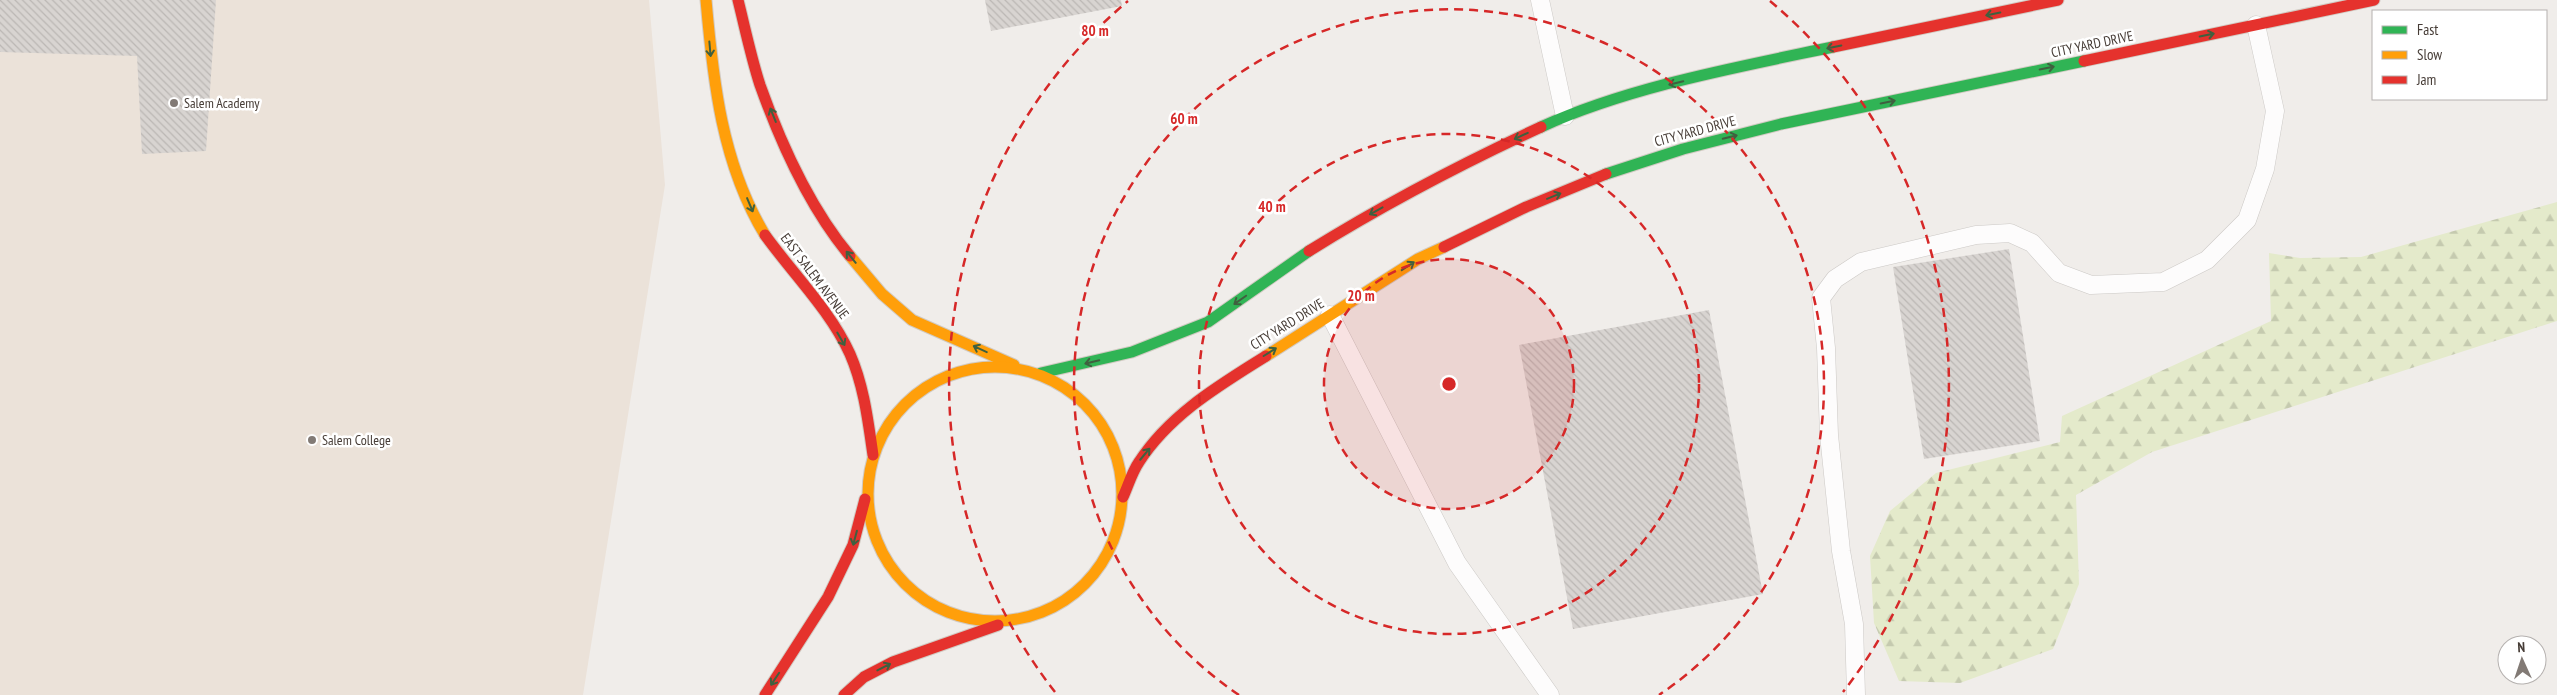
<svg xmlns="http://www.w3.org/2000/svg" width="2557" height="695" font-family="'PT Sans Narrow',sans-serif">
<defs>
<pattern id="forest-firs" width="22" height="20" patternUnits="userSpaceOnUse" patternTransform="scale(1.25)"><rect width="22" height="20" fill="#e4eacb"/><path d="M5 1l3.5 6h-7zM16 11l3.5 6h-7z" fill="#c5caaf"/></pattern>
<pattern id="building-back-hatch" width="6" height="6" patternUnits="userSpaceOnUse" patternTransform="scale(1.25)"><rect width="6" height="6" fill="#d8d4d1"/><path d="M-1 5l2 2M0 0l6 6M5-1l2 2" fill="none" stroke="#bbb7b4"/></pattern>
</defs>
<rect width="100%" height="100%" fill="#f0edea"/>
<!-- education -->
<path fill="#ebe2d9" d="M0,0H649L665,185L583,695H0Z"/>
<!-- forest -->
<path fill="url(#forest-firs)" d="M2557,202V321L2152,452L2076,495L2079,584L2053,649L1960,683L1899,681L1874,623L1870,556L1890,511L1936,473L2060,442L2062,416L2271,321L2269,253L2300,258L2361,257Z"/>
<!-- building -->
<g fill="url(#building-back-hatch)">
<path d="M0,0H216L206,151L142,154L137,56L0,52Z"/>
<path d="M985,0H1121L1122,6L991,31Z"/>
<path d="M2009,249L2040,441L1924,459L1893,267Z"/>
<path d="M1709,310L1763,594L1573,629L1519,345Z"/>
</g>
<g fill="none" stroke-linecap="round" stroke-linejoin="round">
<!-- lane casing -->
<g stroke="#ccc9c6" stroke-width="19">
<g id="lane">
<path d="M1540,0L1565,116"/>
<path d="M1330,315L1457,563L1550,695"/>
<path d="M1856,695L1854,624L1841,551L1829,435L1826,348L1821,298L1835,279L1861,262L1976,235L2010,233L2032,243L2059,273L2091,285L2163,282L2207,260L2247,220L2265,169L2275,111L2256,25"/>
</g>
</g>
<!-- fast casing -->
<g stroke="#d1cac2" stroke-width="13">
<g id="fast">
<path d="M1541,127C1628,87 1738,67 1833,47"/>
<path d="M1606,174L1683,149L1781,124L2084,61"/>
<path d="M1041,373L1132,352L1208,322L1309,251"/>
</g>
</g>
<!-- slow casing -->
<g stroke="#d1cac2" stroke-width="13">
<g id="slow">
<path d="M706,0C713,81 722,164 765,235"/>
<path d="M850,256L882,294L912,320L1014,365"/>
<path d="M1266,356L1418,259L1444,247"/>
<circle cx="995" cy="494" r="127"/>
</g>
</g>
<!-- jam casing -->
<g stroke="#d1cac2" stroke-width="13">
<g id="jam">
<path d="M738,0C745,28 751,57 760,85C781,144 809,207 850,256"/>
<path d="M1833,47L2058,0"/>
<path d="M2084,61L2374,0"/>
<path d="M765,235C793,274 830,310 850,354C864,386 868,421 873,455"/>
<path d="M1444,247L1526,207L1606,174"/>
<path d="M1309,251C1383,205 1461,164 1541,127"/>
<path d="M1123,497C1128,486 1132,472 1139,462C1170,414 1220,385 1266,356"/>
<path d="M765,695L828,597L853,545L865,499"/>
<path d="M844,695L864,677L893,662L998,625"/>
</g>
</g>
<!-- lane -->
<use href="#lane" stroke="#fdfcfc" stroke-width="18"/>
<!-- fast -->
<use href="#fast" stroke="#30b455" stroke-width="11"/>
<!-- slow -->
<use href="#slow" stroke="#ff9f0a" stroke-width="11"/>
<!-- jam -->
<use href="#jam" stroke="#e5322d" stroke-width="11"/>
</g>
<!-- one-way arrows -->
<defs><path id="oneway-shaft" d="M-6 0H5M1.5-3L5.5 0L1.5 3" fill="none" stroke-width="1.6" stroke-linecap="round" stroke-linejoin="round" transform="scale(1.25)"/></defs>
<g stroke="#3f603f">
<use href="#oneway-shaft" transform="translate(1993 14) rotate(168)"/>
<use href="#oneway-shaft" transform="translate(2207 35) rotate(-12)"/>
<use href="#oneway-shaft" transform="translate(1834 47) rotate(168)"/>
<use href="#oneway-shaft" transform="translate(710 49) rotate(85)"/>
<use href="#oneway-shaft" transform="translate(2047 68) rotate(-12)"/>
<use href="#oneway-shaft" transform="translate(1676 83) rotate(166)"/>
<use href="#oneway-shaft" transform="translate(1888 102) rotate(-12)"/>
<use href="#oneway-shaft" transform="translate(773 115) rotate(-112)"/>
<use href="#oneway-shaft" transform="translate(1521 136) rotate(155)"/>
<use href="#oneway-shaft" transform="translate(1730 137) rotate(-14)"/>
<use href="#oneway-shaft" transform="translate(1554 196) rotate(-22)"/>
<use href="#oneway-shaft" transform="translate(750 205) rotate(67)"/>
<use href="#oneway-shaft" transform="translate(1376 211) rotate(151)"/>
<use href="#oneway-shaft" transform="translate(851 257) rotate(-129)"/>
<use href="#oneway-shaft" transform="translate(1408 266) rotate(-33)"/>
<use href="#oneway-shaft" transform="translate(1240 300) rotate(145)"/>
<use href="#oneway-shaft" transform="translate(841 339) rotate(60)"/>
<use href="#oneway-shaft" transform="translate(980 349) rotate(-155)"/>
<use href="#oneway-shaft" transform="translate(1270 352) rotate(-32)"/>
<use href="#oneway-shaft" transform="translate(1092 362) rotate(166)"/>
<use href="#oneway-shaft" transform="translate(1145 454) rotate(-50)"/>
<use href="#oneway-shaft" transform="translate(855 538) rotate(105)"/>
<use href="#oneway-shaft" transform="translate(884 667) rotate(-27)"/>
<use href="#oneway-shaft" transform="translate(775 679) rotate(124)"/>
</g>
<!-- distance rings -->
<circle cx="1449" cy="384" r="125" fill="#d62828" fill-opacity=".12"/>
<g fill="none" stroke="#d62828" stroke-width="2.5" stroke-dasharray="9 6">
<circle cx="1449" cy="384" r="125"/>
<circle cx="1449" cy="384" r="250"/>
<path d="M1239 695A375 375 0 1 1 1659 695"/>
<path d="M1055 692A500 500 0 0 1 1128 1M1770 1A500 500 0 0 1 1843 692"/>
</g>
<!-- markers -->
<g fill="#827a75" stroke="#fff" stroke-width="2">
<circle cx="174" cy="103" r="5"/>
<circle cx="312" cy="440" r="5"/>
</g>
<g text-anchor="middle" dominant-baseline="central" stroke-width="5" stroke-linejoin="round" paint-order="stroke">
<!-- street labels -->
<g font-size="14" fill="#463c36" stroke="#fff">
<text transform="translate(2092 44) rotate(-12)">CITY YARD DRIVE</text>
<text transform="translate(1695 131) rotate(-15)">CITY YARD DRIVE</text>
<text transform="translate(815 276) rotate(53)">EAST SALEM AVENUE</text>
<text transform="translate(1287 324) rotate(-32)">CITY YARD DRIVE</text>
</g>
<!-- poi labels -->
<g font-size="14" fill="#463c36" stroke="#fff" text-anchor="start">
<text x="184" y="103">Salem Academy</text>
<text x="322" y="440">Salem College</text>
</g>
</g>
<circle cx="1449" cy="384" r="8" fill="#d62828" stroke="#fff" stroke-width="2.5"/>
<g font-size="15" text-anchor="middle" font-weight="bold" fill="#d62828" stroke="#fff" stroke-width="5" stroke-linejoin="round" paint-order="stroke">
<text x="1095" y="36">80 m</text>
<text x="1184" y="124">60 m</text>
<text x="1272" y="212">40 m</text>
<text x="1361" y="301">20 m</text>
</g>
<!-- legend -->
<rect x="2372" y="10" width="175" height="90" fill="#ffffff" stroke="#b5b1af"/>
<rect x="2382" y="26" width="25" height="8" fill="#30b455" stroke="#b5b1af"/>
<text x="2417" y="35" font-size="15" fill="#463c36">Fast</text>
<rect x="2382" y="51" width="25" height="8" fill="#ff9f0a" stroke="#b5b1af"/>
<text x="2417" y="60" font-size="15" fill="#463c36">Slow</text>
<rect x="2382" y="76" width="25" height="8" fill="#e5322d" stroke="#b5b1af"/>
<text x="2417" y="85" font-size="15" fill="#463c36">Jam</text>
<!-- north arrow -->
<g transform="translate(2522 660) rotate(357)"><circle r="24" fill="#ffffff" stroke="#b5b1af"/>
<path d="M0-4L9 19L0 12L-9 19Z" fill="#827a75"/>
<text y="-8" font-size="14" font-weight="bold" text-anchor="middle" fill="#463c36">N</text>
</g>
</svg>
